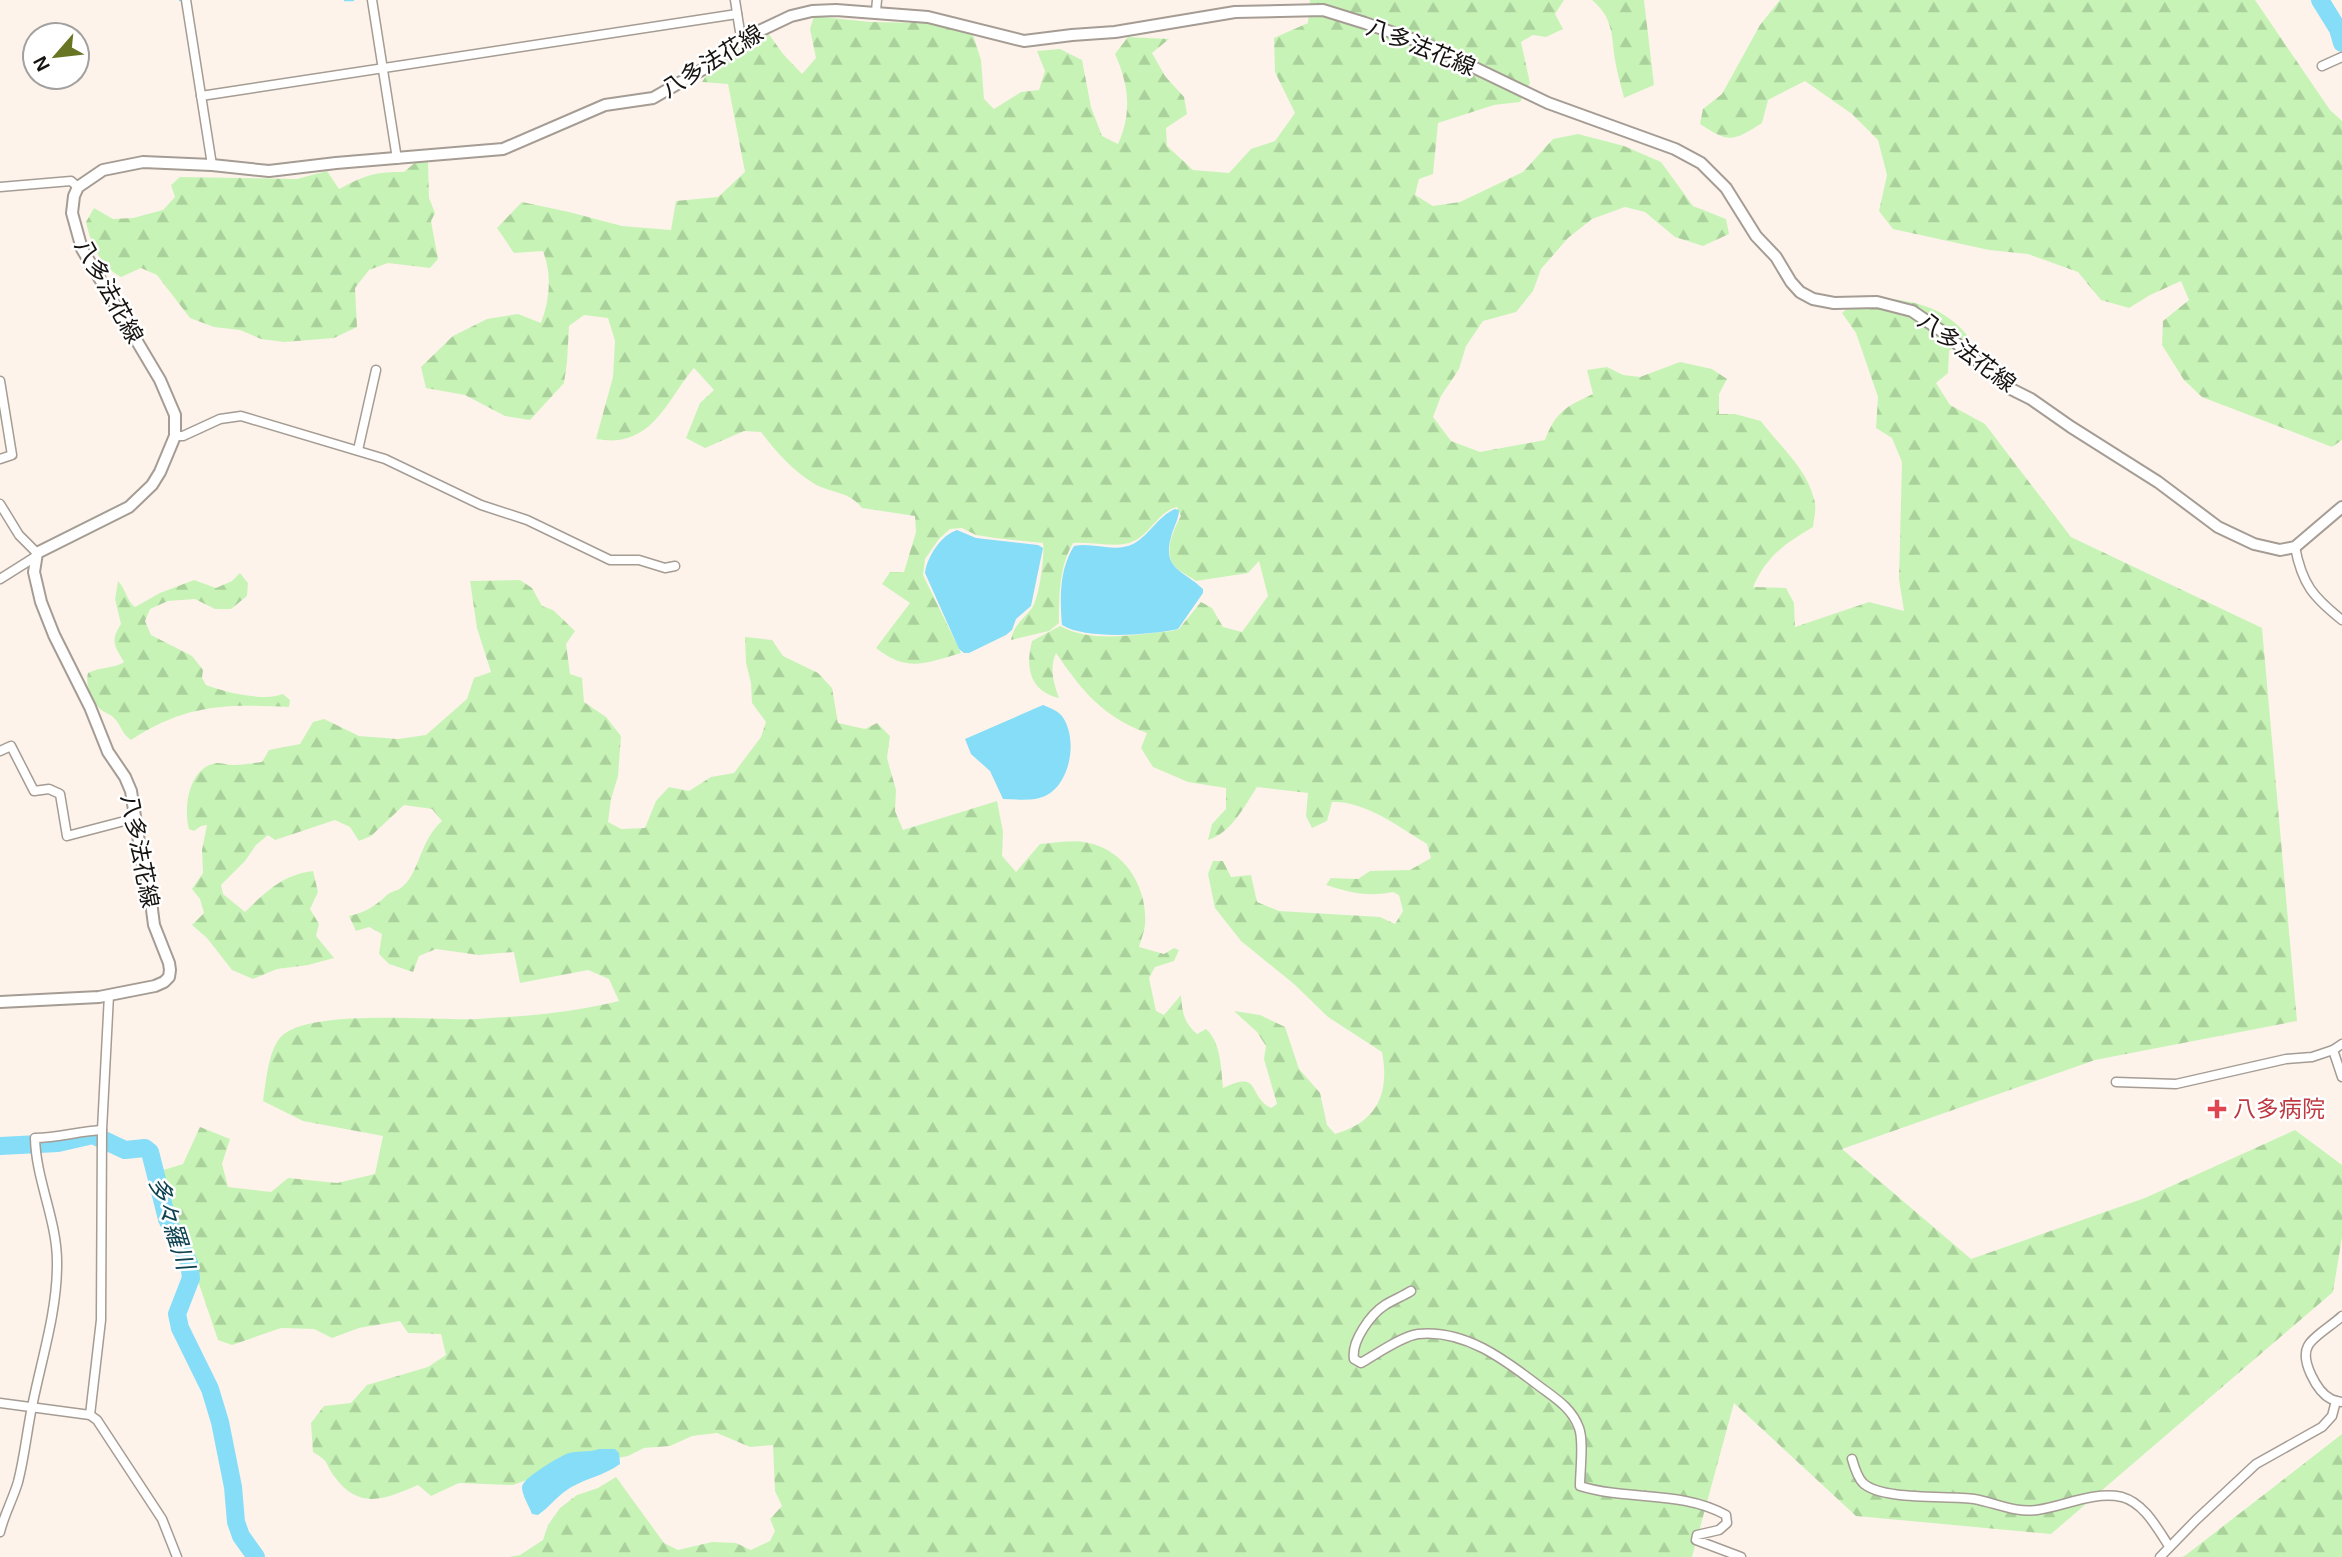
<svg xmlns="http://www.w3.org/2000/svg" width="2342" height="1557" font-family="Arial,'Noto Sans JP',sans-serif">
<defs>
<pattern id="forest-firs" width="22" height="20" patternUnits="userSpaceOnUse" patternTransform="scale(1.75)"><rect width="22" height="20" fill="#c7f4b6"/><path d="M5 1l3.5 6h-7zM16 11l3.5 6h-7z" fill="#aad09b"/></pattern>
</defs>
<rect width="100%" height="100%" fill="#fdf3eb"/>
<!-- forest -->
<g fill="url(#forest-firs)">
<path d="M1310,0H1564L1555,14L1563,29L1546,37L1533,35L1521,42L1530,83L1520,102L1494,105L1438,123L1433,174L1419,179L1415,195L1433,206L1460,202L1523,172L1553,139L1578,134L1624,146L1661,162L1693,206L1726,219L1729,234L1703,246L1675,237L1645,212L1625,207L1592,219L1568,238L1541,269L1533,291L1516,312L1483,321L1466,346L1459,369L1441,396L1433,417L1451,441L1480,452L1545,440C1556,411 1566,407 1593,394L1587,370L1607,367L1623,375L1640,377L1680,362L1712,369L1727,379L1719,394V414H1735L1761,421C1780,447 1806,467 1814,499C1817,507 1814,518 1813,527C1785,544 1767,555 1753,587L1786,588L1794,603L1795,627L1869,602L1904,611L1899,579L1902,462L1892,438L1876,428L1878,397L1856,333L1842,313L1864,295C1904,301 1939,301 1967,335L1949,351L1948,373L1936,383L1950,405L1985,424L2071,537L2262,628L2297,1021L2095,1060L1842,1149L1971,1259L2145,1198L2295,1130L2342,1165V1237L2333,1292L2051,1534L1856,1516L1734,1403L1692,1557H509L520,1555L543,1540L548,1525L560,1508L577,1495L598,1488L616,1477L664,1543L678,1550L712,1542L736,1543L751,1550L770,1541L775,1531L770,1519L782,1506L775,1491L773,1445L750,1447L717,1433L692,1436L670,1446L644,1448L628,1456L546,1473L513,1485L459,1483L431,1496L418,1485C385,1499 359,1511 334,1476C324,1462 331,1463 313,1452L311,1423L324,1406L351,1403L367,1385L428,1367L446,1355L441,1334L408,1333L400,1321L359,1328L332,1338L314,1329L281,1328L232,1345L218,1340L195,1272L169,1210L160,1171L183,1164L200,1127L230,1139L222,1164L228,1187L271,1192L288,1178L337,1183L375,1174L383,1136L303,1121L263,1101C266,1082 268,1054 279,1039C302,1007 437,1021 477,1019C527,1016 571,1013 619,1001L609,979L588,970L520,983L514,952L479,955L436,949L419,956L413,972L389,964L379,954L382,934L369,927L356,931L349,916C366,912 374,907 387,895C391,891 398,891 402,887C419,874 420,840 442,821L432,809L404,805L371,836L359,841L350,827L335,820L275,840L268,835L256,845L245,861L221,885L223,894L245,912C267,891 282,875 313,871L318,892L310,909L319,924L316,936L334,958L308,965L277,969L253,979L232,970L207,938L192,925L204,913L200,899L192,889L203,873L202,850L207,825L201,826L194,831L189,829C183,808 189,766 217,763C222,763 228,765 234,765C243,765 253,763 262,762L269,750L300,744L313,722L324,719L359,736L398,739L426,735L467,699L474,678L491,672L477,628L470,581L520,580L532,588L542,606L553,610L575,631L566,644L570,674L582,678L584,702L606,717L621,736L618,776L611,799L608,822L621,829L645,828L656,801L669,787L689,791L711,777L734,773L761,737L766,722L752,703L751,683L746,663L745,637L772,640L783,656L818,673L832,688L838,723L865,729L877,723L890,736L887,758L896,790L895,811L903,830L997,801L1003,832L1002,856L1016,872L1040,844C1056,843 1075,839 1089,843C1126,851 1148,889 1145,925C1144,932 1141,940 1139,947L1164,954L1174,948L1179,950L1174,961L1155,967L1149,978L1156,1011L1164,1015L1181,995C1182,1012 1184,1023 1197,1034L1206,1029C1221,1042 1221,1069 1223,1088C1262,1069 1247,1096 1271,1108L1277,1104L1264,1059L1266,1046L1257,1032L1234,1011L1260,1015L1285,1027L1299,1069L1320,1093L1327,1125L1335,1134C1377,1122 1390,1094 1382,1052L1328,1017L1294,984L1241,941L1215,908L1208,874L1213,861H1223L1231,877L1251,875L1257,902L1279,911L1380,917L1395,924L1403,911L1399,895L1393,892C1367,897 1351,893 1326,885L1331,878L1358,879L1370,871L1410,870L1431,858L1427,844C1399,827 1366,801 1332,802L1327,821L1312,828L1306,816L1308,793L1257,787C1244,807 1231,833 1208,840L1212,824L1226,809V788L1188,782L1153,767L1141,748L1147,733C1103,717 1082,691 1056,653C1049,668 1054,684 1059,698C1030,691 1025,668 1032,641L1060,626C1093,644 1136,634 1172,631L1179,629L1201,602L1212,608L1223,627L1242,632L1268,596L1259,561L1248,573L1196,581C1189,576 1178,571 1173,564C1164,551 1174,528 1181,516L1177,507C1159,511 1151,533 1134,541C1120,549 1091,541 1073,543C1059,567 1059,596 1059,623L1049,631L1011,640C1015,623 1022,621 1032,608C1039,599 1045,555 1043,543L995,538L976,535L962,528L950,529L939,539L925,559L923,575L961,653C926,663 907,673 876,648L910,603L882,584L890,572H904L916,532L915,516L862,508C848,490 831,494 813,483C791,469 777,453 761,432L744,431L705,448L686,438L700,403L714,390L694,368C671,394 658,434 619,440C612,441 604,440 596,439L613,377L615,341L608,318L584,315L569,326L567,362L564,383L530,420L505,416L465,395L426,388L421,367L453,336L487,319L518,314L541,323C550,298 552,275 543,251L514,253L497,228L522,202L569,212L622,226L671,230L676,201L718,197L745,172L728,84L702,82C717,58 744,46 768,33L783,54L802,74L816,58L810,29L814,16L870,22L927,23L973,35L981,60L984,99L994,109L1021,92L1039,90L1045,71L1037,51L1060,49L1082,60L1091,107L1102,136L1118,144C1132,113 1129,85 1115,54L1128,37L1169,39L1152,53L1165,76L1184,97L1187,114L1166,128L1167,146L1193,170L1229,173L1251,149L1275,141L1295,113L1275,72L1274,38L1308,23Z"/>
<path d="M1592,0H1644L1654,85L1624,98C1621,85 1617,73 1615,60C1611,34 1614,19 1592,0Z"/>
<path d="M1780,0H2255L2330,110L2342,121V440L2332,447L2202,397L2184,380L2162,345L2163,321L2189,300L2181,281L2150,295L2129,308L2101,300L2078,272L2028,254L1989,250L1893,229L1879,211L1887,175L1878,140L1852,114L1805,81L1768,100L1762,123C1732,142 1729,143 1700,124L1703,109L1722,94L1760,25Z"/>
<path d="M417,161L428,162L429,198L435,213L431,221L438,259L430,268L388,263L369,270L355,288L357,327L334,338L284,342L261,339L240,330L214,327L190,318L157,275L141,268L121,277C100,266 91,244 86,222L94,208L113,219L133,218L163,210L175,197L171,185L180,177L297,179L327,171L339,189C363,176 376,171 404,172Z"/>
<path d="M240,573L248,583L247,596L231,609H215L195,599L168,601L150,609L145,621L151,635L192,656L203,670L202,678L206,685C225,692 264,702 283,694L290,700L289,707C226,704 186,704 131,740C121,733 122,726 114,718C111,714 104,713 100,709C91,700 85,685 88,673C100,667 116,668 124,662C114,645 110,641 121,624L115,599L118,581C126,589 126,600 135,607L160,593L194,580L216,588L232,581Z"/>
<path d="M2342,1434V1557H2182L2186,1555Z"/>
</g>
<!-- water -->
<g fill="#85ddf8">
<path d="M1175,509L1179,510C1179,519 1173,528 1171,537C1162,569 1183,570 1203,589V593L1178,629C1150,635 1086,640 1062,625C1060,598 1059,570 1074,546C1093,542 1115,553 1133,544C1150,535 1158,516 1175,509Z"/>
<path d="M957,530L976,538L1038,545L1043,548L1031,606L1016,619L1012,630L1006,635L969,653H964L959,649L925,573C927,557 941,535 957,530Z"/>
<path d="M1043,705C1050,708 1057,710 1062,716C1078,738 1071,782 1047,795C1035,802 1017,799 1003,799L990,771L971,754L965,739Z"/>
<path d="M599,1449H615L619,1453L620,1464C602,1477 581,1479 564,1492C555,1499 548,1508 538,1515L532,1514C529,1506 522,1495 522,1487C522,1478 558,1458 566,1454C577,1450 588,1453 599,1449Z"/>
</g>
<g fill="none" stroke-linecap="round" stroke-linejoin="round">
<!-- stream -->
<g stroke="#85ddf8" stroke-width="2.5">
<path d="M180,0H181"/>
<path d="M345,0H353"/>
</g>
<!-- river -->
<g stroke="#85ddf8" stroke-width="18">
<path d="M2320,0L2338,29L2342,43"/>
<path d="M0,1146L58,1143L93,1135L125,1150L145,1148L150,1152L167,1219L189,1263L191,1278L177,1314L180,1328L210,1389L220,1422L233,1487L236,1522L241,1536L256,1557"/>
</g>
<!-- minor casing -->
<g stroke="#a59c94" stroke-width="11">
<g id="minor">
<path d="M186,0L212,165"/>
<path d="M372,0L397,159"/>
<path d="M735,0L741,38"/>
<path d="M876,11L877,0"/>
<path d="M2322,66L2342,57"/>
<path d="M201,96L737,14"/>
<path d="M0,187L71,181L78,187"/>
<path d="M0,381L12,455L0,459"/>
<path d="M175,436H183L220,419L241,416L385,459L481,505L527,520L610,560H639L665,568L675,566"/>
<path d="M358,450L376,370"/>
<path d="M0,504L19,535L37,553"/>
<path d="M2295,547C2302,584 2313,597 2342,620"/>
<path d="M0,579L35,557"/>
<path d="M0,751L11,746L34,791L49,789L60,794L67,836L136,818"/>
<path d="M2333,1050L2342,1077"/>
<path d="M2116,1082L2176,1084L2286,1059L2312,1057L2333,1050L2342,1044"/>
<path d="M1411,1291C1403,1296 1393,1300 1385,1305C1371,1314 1351,1341 1354,1359L1361,1363C1375,1355 1402,1336 1418,1334C1464,1329 1504,1359 1539,1386C1555,1398 1572,1408 1579,1428C1584,1441 1580,1470 1580,1486C1628,1501 1681,1490 1726,1515L1727,1523L1719,1530L1697,1535L1696,1540L1741,1557"/>
<path d="M2342,1316C2334,1324 2312,1337 2308,1346C2300,1360 2317,1392 2331,1399C2333,1400 2340,1402 2342,1402"/>
<path d="M0,1403L90,1415L97,1420L162,1519L177,1557"/>
<path d="M90,1415L101,1320L102,1130L109,995"/>
<path d="M1852,1459C1854,1466 1858,1478 1863,1483C1882,1501 1949,1495 1974,1499C1996,1503 2015,1513 2037,1510C2065,1506 2093,1491 2122,1497C2144,1503 2157,1528 2169,1546"/>
<path d="M0,1532C4,1515 13,1499 18,1482C25,1455 27,1429 33,1402C42,1358 57,1311 57,1265C58,1222 36,1181 35,1138C58,1138 79,1131 102,1130"/>
<path d="M2160,1557L2196,1520L2256,1464L2322,1427L2332,1416L2336,1401"/>
</g>
</g>
<!-- secondary casing -->
<g stroke="#a59c94" stroke-width="14">
<path id="secondary" d="M0,1002L99,997L155,986L164,982L169,977L170,970L169,963L154,925L149,886L142,861L131,791L125,777L108,752L90,707L54,635L41,602L34,572L37,553L129,507L152,485L160,472L175,436V415L160,380L82,249L72,213L74,196L78,187L103,170L143,162L212,165L269,171L336,163L503,149L605,105L653,98L707,67L732,44L791,16L812,11L836,10L928,17L1024,41L1072,35L1115,32L1235,12L1323,10L1365,23L1423,43L1548,103L1675,149L1701,163L1726,188L1756,236L1776,257L1791,282L1800,292L1813,299L1834,303L1877,302L1912,311L1943,332L2011,389L2031,399L2071,427L2158,482L2218,527L2254,544L2280,550L2295,547L2342,507"/>
</g>
<!-- minor -->
<use href="#minor" stroke="#fff" stroke-width="8"/>
<!-- secondary -->
<use href="#secondary" stroke="#fff" stroke-width="10"/>
</g>
<!-- markers -->
<path fill="#e0444e" stroke="#fff" stroke-width="2.5" d="M2213.5 1098.5h7v7h7v7h-7v7h-7v-7h-7v-7h7z"/>
<g text-anchor="middle" dominant-baseline="central" stroke-width="5" stroke-linejoin="round" paint-order="stroke">
<!-- street labels -->
<g font-size="23" fill="#171311" stroke="#fff">
<text transform="translate(1421 47) rotate(22)">八多法花線</text>
<text transform="translate(712 61) rotate(-32)">八多法花線</text>
<text transform="translate(109 291) rotate(61)">八多法花線</text>
<text transform="translate(1967 352) rotate(37)">八多法花線</text>
<text transform="translate(140 851) rotate(79)">八多法花線</text>
</g>
<!-- health labels -->
<g font-size="23" fill="#be3a42" stroke="#fff" text-anchor="start">
<text x="2233" y="1109">八多病院</text>
</g>
<!-- water labels -->
<g font-size="24" font-style="italic" fill="#0d4351" stroke="#fff">
<text transform="translate(172 1223) rotate(72)">多々羅川</text>
</g>
</g>
<!-- north arrow -->
<g transform="translate(56 56) rotate(242)"><circle r="33" fill="#ffffff" stroke="#a2a1a0" stroke-width="2"/>
<path d="M0-5L12 26L0 18L-12 26Z" fill="#687623"/>
<text y="-10" font-size="19" font-weight="bold" text-anchor="middle" fill="#171311">N</text>
</g>
</svg>
